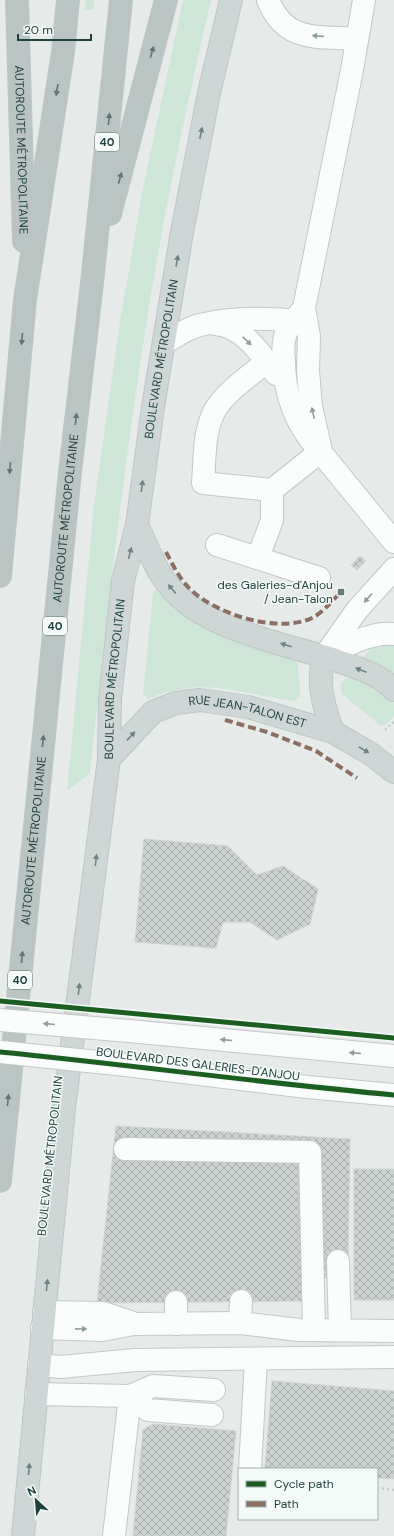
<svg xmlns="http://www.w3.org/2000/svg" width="394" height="1536" font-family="'DM Sans',sans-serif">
<defs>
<pattern id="building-cross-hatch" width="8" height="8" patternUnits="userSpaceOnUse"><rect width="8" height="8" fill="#ccd2d0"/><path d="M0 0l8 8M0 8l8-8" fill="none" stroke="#a5acaa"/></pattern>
</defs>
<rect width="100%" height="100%" fill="#e6ebea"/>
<!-- green -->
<g fill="#cde6d8">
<path d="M86,0H95L93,10H85Z"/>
<path d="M183,0H211C187,104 165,208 148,312C124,465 106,619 90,773L67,791L94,505L120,321L143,188Z"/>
<path d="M156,590L176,611L189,619L295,659L298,665L300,697L295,701C239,694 204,675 148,699L143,693L153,592Z"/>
<path d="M383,644L394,645V675L364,661L363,658L369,650Z"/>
<path d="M345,679C361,676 387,689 394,704C394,708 394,713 394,717L382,727L342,694L340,685Z"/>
</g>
<!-- building -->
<g fill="url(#building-cross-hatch)" stroke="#ced4d3">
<path d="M360,556L366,561L357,570L351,565Z"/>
<path d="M144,839L228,846L257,875L283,866L318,889L310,924L277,940L250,922H223L216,948L135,942Z"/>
<path d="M116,1126L350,1139L348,1260L328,1278H301L302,1301L97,1303Z"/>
<rect x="354" y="1169" width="40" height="131"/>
<path d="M272,1381L394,1391V1479L377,1478V1469H265Z"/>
<path d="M153,1424L236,1431L226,1536H133L143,1430Z"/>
</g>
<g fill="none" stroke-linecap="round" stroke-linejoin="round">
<!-- minor casing -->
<g stroke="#c3c8c7" stroke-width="24">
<g id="minor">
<path d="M268,0C285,43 317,36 357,39"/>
<path d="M304,308C298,316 290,323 286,333C283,341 283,351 284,360C284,390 292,414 309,438L394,542"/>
<path d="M215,324C242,325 261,354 276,374"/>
<path d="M164,343C175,337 187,328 200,325C234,316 272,318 306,322"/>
<path d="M266,362C250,376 226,391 215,410C203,432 205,459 203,483L272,490L321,451"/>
<path d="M321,451L311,406L308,371L309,336L304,308L352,70L364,0"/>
<path d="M217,545L319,578"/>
<path d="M258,558L272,520V490"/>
<path d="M324,657L357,610L394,569"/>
<path d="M324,657C345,647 370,631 394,634"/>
<path d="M129,1031L394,1056"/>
<path d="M126,1065L307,1087L394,1095"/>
<path d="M125,1149L310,1152L314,1330"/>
<path d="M338,1261L340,1330"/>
<path d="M176,1302V1324"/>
<path d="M44,1312L103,1313L133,1323"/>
<path d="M240,1323L241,1301"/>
<path d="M42,1328L102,1330L134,1324L240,1323L299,1330L394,1331"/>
<path d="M39,1365L60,1367L135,1360L394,1357"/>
<path d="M36,1394L130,1396L114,1536"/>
<path d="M130,1396L148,1410L212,1415"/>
<path d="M130,1396L153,1386L214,1390"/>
<path d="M250,1469L256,1359"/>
</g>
</g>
<!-- major casing -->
<g stroke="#bdc7c6" stroke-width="24">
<g id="major">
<path d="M137,525C147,545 155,570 170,587C204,630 287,644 338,661C357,668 380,674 394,690"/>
<path d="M324,657C316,683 324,707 333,732"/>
<path id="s1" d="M109,759L153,712L176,703L200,700L248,707L333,732L371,754L394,772"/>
<path id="s2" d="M23,1536L64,1108L109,759L110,699L123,581L137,525L153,407L182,232L209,93L231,0"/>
</g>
</g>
<!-- highway casing -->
<g stroke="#bdc7c6" stroke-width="24">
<g id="highway">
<path id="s3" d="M17,0L24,241"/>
<path d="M110,214L166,0"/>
<path d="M0,576L25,300L63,52L68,0"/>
<path id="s4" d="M0,1181L70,472L92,283L121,0"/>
</g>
</g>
<!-- path -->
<g stroke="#c1cbca" stroke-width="2.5" stroke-dasharray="2 3" stroke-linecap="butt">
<path d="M385,730L394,722"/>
<path d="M377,1488L394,1490"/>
</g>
<!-- minor -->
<use href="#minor" stroke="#fbfcfc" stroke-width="22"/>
<!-- major -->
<use href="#major" stroke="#ced7d6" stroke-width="22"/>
<!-- highway -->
<use href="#highway" stroke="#bac4c3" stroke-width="22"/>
<!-- minor-bridge casing -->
<g stroke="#c3c8c7" stroke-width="24" stroke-linecap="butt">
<g id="minor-bridge">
<path d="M0,1020L129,1031"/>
<path d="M0,1052L126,1065"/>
</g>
</g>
<!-- minor-bridge -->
<use href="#minor-bridge" stroke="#fbfcfc" stroke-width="22"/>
<!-- quiet -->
<g stroke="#8d6e63" stroke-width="4" stroke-dasharray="8 4" stroke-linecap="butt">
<path d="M166,552C173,565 179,578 189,588C214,614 280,635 314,617C324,611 333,600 341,592"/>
<path d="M225,720L267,732L316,751L357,778"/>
</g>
<!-- cycleway casing -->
<g stroke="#f4faf8" stroke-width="8">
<g id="cycleway">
<path d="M0,1001L394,1038"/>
<path d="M0,1052C132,1065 262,1083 394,1095"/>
</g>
</g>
<!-- cycleway -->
<use href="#cycleway" stroke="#1b5e20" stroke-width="5"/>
</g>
<!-- one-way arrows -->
<defs><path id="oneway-solid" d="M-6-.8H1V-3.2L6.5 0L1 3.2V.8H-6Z"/></defs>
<g fill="#8e9e9c">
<use href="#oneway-solid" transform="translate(318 36) rotate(-175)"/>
<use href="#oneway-solid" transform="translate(247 341) rotate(44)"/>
<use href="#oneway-solid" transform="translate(313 413) rotate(-102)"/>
<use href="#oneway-solid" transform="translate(368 598) rotate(131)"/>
<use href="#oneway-solid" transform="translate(49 1024) rotate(-175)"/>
<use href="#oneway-solid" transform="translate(226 1040) rotate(-175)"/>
<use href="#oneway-solid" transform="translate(355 1053) rotate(-175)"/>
<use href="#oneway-solid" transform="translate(81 1329) rotate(1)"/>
</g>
<g fill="#5e7573">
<use href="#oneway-solid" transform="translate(152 52) rotate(-75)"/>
<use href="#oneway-solid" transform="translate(57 90) rotate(99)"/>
<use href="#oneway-solid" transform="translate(109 119) rotate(-84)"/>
<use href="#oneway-solid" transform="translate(120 178) rotate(-75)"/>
<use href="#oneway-solid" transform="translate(22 339) rotate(95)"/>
<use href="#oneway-solid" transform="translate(76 419) rotate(-83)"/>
<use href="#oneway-solid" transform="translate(10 468) rotate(95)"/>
<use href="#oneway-solid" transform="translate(43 741) rotate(-84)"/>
<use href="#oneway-solid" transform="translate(22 957) rotate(-84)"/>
<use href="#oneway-solid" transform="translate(8 1100) rotate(-84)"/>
</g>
<g fill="#6e8482">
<use href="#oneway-solid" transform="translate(201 133) rotate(-79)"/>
<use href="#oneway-solid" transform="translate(177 261) rotate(-80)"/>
<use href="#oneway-solid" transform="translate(142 486) rotate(-82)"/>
<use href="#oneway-solid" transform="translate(130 553) rotate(-76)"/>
<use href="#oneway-solid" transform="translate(172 589) rotate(-130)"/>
<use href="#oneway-solid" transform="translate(286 645) rotate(-163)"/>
<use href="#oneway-solid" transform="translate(361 670) rotate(-159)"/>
<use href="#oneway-solid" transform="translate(131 736) rotate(-47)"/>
<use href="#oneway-solid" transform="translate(364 750) rotate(31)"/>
<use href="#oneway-solid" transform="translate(96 860) rotate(-83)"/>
<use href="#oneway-solid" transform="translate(79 989) rotate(-83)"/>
<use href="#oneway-solid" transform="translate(47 1285) rotate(-84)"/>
<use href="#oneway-solid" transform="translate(29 1469) rotate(-85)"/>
</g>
<!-- markers -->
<rect fill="#657c7a" stroke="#f4faf8" stroke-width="1.5" x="337" y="588" width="8" height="8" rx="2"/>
<g text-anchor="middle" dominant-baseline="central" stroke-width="3" stroke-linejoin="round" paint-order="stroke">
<!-- shield labels -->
<g fill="#f4faf8" stroke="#607875" stroke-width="1">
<rect x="95" y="133" width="24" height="18" rx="3"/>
<rect x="43" y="617" width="24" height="18" rx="3"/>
<rect x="8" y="971" width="24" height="18" rx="3"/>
</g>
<g font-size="11" font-weight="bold" fill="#20413d">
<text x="107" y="142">40</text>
<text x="55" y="626">40</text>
<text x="20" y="980">40</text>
</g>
<!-- street labels -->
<g font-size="12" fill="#20413d" stroke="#f4faf8">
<text stroke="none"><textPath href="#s3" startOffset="150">AUTOROUTE MÉTROPOLITAINE</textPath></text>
<text stroke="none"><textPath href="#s2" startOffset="1186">BOULEVARD MÉTROPOLITAIN</textPath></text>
<text stroke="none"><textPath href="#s4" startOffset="666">AUTOROUTE MÉTROPOLITAINE</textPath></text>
<text stroke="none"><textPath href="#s2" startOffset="862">BOULEVARD MÉTROPOLITAIN</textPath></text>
<text stroke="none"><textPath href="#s1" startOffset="162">RUE JEAN-TALON EST</textPath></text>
<text stroke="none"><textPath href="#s4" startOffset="342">AUTOROUTE MÉTROPOLITAINE</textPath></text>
<text transform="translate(198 1064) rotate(7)">BOULEVARD DES GALERIES-D'ANJOU</text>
<text transform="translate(50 1156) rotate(-84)">BOULEVARD MÉTROPOLITAIN</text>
</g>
<!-- poi labels -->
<g font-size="12" fill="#20413d" stroke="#f4faf8" text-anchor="end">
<text x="333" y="585">des Galeries-d'Anjou<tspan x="333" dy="14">/ Jean-Talon</tspan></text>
</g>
</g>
<!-- legend -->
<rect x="238" y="1468" width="140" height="52" fill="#f4faf8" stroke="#9fb0ad"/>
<rect x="246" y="1481" width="20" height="6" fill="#1b5e20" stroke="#9fb0ad"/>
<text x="274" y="1488" font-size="12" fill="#20413d">Cycle path</text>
<rect x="246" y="1501" width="20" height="6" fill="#8d6e63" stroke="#9fb0ad"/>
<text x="274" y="1508" font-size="12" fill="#20413d">Path</text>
<!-- north arrow -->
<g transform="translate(36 1500) rotate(334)" stroke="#f4faf8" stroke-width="3" paint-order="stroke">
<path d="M0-3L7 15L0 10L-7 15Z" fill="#20413d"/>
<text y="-6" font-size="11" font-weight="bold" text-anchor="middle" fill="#20413d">N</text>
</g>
<!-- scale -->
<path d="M18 34v6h73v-6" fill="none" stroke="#20413d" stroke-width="2"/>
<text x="24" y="34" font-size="12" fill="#20413d" stroke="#f4faf8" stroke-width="3" paint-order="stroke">20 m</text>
</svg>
